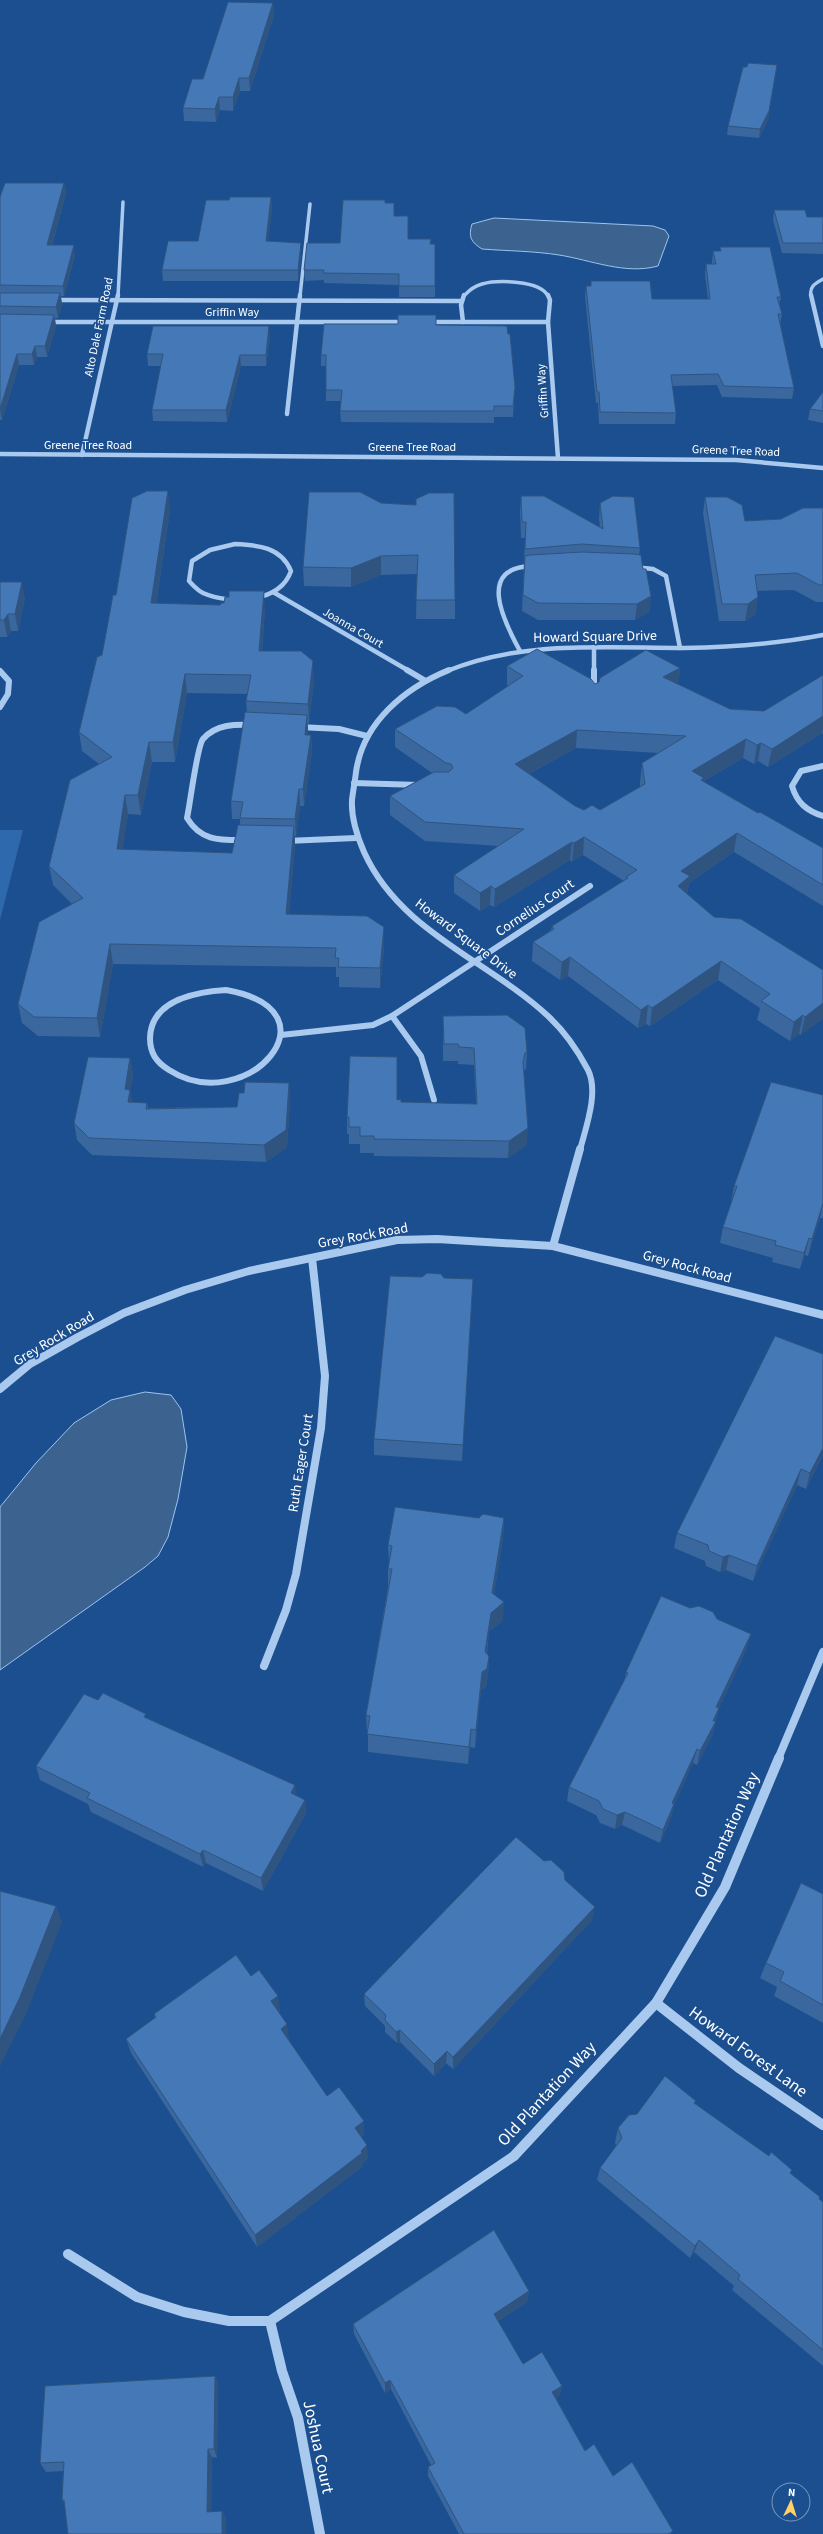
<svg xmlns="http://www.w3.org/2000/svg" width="823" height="2534" font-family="'Source Sans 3',sans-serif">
<rect width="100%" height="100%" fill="#1b4f8f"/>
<!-- green -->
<path fill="#2e69ad" d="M0,830H23L0,920Z"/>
<!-- water -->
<g fill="#3c6290" stroke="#9cc4f0">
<path d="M494,218L653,226L665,230L669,236L658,266C625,275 591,260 559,255C534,251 508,251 482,249C471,242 468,237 472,224Z"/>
<path d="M145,1392L171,1395L181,1409L187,1447L178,1499L168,1537L158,1556L145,1567L0,1670V1507L36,1463L74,1423L111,1400Z"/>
</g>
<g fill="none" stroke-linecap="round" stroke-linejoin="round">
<!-- minor-far4 -->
<g stroke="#a9c9ee" stroke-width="3.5">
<path d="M118,296L123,202"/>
<path d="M300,296L310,204"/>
<path d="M464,296C469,290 475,286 482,284C497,280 540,280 548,296"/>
<path d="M811,296C809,286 816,283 823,279"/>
</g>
<!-- minor-far3 -->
<g stroke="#a9c9ee" stroke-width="4.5">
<path d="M548,295L550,300L548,322L558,458"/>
<path d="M811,295L823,346"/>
<path d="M52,300L462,301"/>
<path d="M46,322H407"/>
<path d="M428,322H548"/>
<path d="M463,322L461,305L464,295"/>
<path d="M287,414L300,295"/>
<path d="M0,454L736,460L823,468"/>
<path d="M82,455L118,295"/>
<path d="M235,544C258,545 281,547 291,571C280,603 230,605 203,593C197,590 193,585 189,581L192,561L210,550Z"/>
<path d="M634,567L653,569L666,576L680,648"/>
<path d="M273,592L409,671"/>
<path d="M594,647V671"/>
<path d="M520,651C503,620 476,566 534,566"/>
<path d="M447,671C523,640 604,648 684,648C731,647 777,644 823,635"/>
</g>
<!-- minor-far2 -->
<g stroke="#a9c9ee" stroke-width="6">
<path d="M407,670L424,680"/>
<path d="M449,670C405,688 363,722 356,772C355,781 353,791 352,800C351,817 357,836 364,852C400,932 488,960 549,1017C564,1031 578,1051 588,1070C599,1092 586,1127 580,1150"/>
<path d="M594,670V691"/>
<path d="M0,671L9,681L8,694L0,707"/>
<path d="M299,727L339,729L367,736"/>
<path d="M823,766L801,771L792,786C797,803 807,811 823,816"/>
<path d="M354,783L419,785"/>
<path d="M244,840C219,840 201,841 187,818C190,805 197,746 203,739C216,724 236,724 253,725"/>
<path d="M286,841L356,838"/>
<path d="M226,990C344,1011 245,1119 169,1070C156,1062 150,1053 150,1038C151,1000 195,992 226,990Z"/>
<path d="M392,1016L421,1056L434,1100"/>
<path d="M281,1035L373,1025L392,1016L590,886"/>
</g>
<!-- minor-far1 -->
<g stroke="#a9c9ee" stroke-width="8">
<path d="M553,1246L580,1149"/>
<path d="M0,1389L30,1364L78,1337L124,1313L185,1290L249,1271L397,1240L437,1239L553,1246L823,1315"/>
<path d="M264,1666L286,1610L296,1574L321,1428L325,1376L312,1258"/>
<path d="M778,1759L823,1652"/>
</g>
<!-- minor -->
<g stroke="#a9c9ee" stroke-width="10">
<path d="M656,2003L739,2068L823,2125"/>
<path d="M68,2254L137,2297L184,2312L229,2321H270L514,2156L656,2003L725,1887L779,1758"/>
<path d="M270,2321L282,2371L298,2418L320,2534"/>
</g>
</g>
<!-- wall -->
<g fill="#3a679d" fill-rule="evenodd">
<path d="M273,3L274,15L250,91H240L233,111L220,110L216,122L184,121L183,108L203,79Z"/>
<path d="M777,65L768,120L759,138L727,135L728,126L747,67Z"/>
<path d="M64,183L66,193L52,245L75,255L64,296H61L62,304L58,318H55L56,326L47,357H37L34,365H19L2,420H0V197Z"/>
<path d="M271,197L272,208L268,241L301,254L298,281H163L162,270L198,241L229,200Z"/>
<path d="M385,203L394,216L408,239L431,244L435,286V297H399V285L324,283V280L305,281L304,270L340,243Z"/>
<path d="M774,210L807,217H823V254L782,253L773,220Z"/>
<path d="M720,247L781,297L779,305L782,314L780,325L794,388L792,399L722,397L717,385L672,386L676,413L675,424H599L598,403H596L585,297L586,286H591V281L652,299H708L705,275L706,264H712V262L713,251H720Z"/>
<path d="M436,325L515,387L513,417H494V423L341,422L340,411L341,401H326V366H321V355Z"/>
<path d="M270,337L266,366H241L227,422L153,421L152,410L161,366H148L147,354Z"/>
<path d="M823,392V423L808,420L810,409Z"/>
<path d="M521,496L600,527L599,519L600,503L640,548L639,555L643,569L651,596L649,612L635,620H538L522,611L525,538H521L520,512Z"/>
<path d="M705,497L745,521L781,519L823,508V602H816L794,590L757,591L756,614L745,621H719L703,513Z"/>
<path d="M381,503L455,600V619H416L417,574L381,575L351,587L304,586L303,567Z"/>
<path d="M170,510L156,604L265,610L262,651L314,680L309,723H308V735H311L312,752L304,806H300L296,836H295V845L289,914L384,947L380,988L339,987V977H336V967L113,964L100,1037L38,1036L22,1023L18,1004L72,904L53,885L49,866L99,764L82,751L79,732L102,655L116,595ZM187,693L248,694L246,701L247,712L231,801L232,819H240V825L232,853L122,850L128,814L141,815L152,762H175Z"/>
<path d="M0,582L25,598L18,631H11L7,637H0Z"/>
<path d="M507,666L595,684L680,668L678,684L730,709L764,711L823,675V734L822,733L768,767L758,761L754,764L743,758L704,781V782L758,813L823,848V906L734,852L689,883L687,894L714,917L823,970L801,1035L799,1034L790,1041L757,1020L760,1008L718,980L650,1026L646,1024L638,1028L568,976L560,980L532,961L533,942L551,930L552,926L624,881L583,855L572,862L570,860L494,907L490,905L480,911L454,893V875L498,846L425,841L390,815V796L432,773L395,747V729L466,714L509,686L507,685ZM576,748L658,753L642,763L640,782V787L600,810H584L575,806L529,774Z"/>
<path d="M443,1016L527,1052L526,1069L524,1070L527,1145L508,1158L374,1156V1153H360V1144H349V1134H347V1117L397,1100L401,1102L476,1104L474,1065L458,1064V1061H443Z"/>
<path d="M130,1058L133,1075L130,1090L132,1102L147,1103L148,1108L237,1107L244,1093L289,1083L290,1100L287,1147L266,1162L92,1155L77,1140L74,1123Z"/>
<path d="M823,1095V1218H820L808,1256L805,1255L800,1269L772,1262L773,1258L720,1243L723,1227L731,1203V1202L734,1186Z"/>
<path d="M422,1277L444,1278L472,1296L462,1461L374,1455V1439Z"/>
<path d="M823,1354V1455L806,1489L797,1485L753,1581L726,1570L720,1572L706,1566L705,1561L674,1548L677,1533Z"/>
<path d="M479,1518H504L503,1537L494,1594L503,1621L489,1631L487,1653L489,1656L488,1674L486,1687L481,1690L475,1748L470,1747L468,1764L368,1752V1733H367L366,1715L388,1587V1569L389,1564L388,1545Z"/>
<path d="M717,1619L747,1648L719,1708L712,1736L697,1765L693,1763L674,1805L671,1818L660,1843L622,1825L615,1829L600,1823L596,1815L567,1801L569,1787L625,1678L626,1672Z"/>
<path d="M98,1700L147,1718L305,1800L306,1813L263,1891L206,1863L203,1867L91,1812L88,1804L40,1780L36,1766Z"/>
<path d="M565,1880L592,1920L453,2069L446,2063L434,2076L400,2042L397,2043L385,2032V2026L365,2006L364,1994Z"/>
<path d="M823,1894V2023L774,1996L777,1987L760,1978L766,1963Z"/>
<path d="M251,1976L280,2011L278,2012L289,2039H288L327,2096L364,2134L361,2137L368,2158L363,2163V2166L257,2247L131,2053L126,2039L155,2018L154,2014Z"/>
<path d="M695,2104L790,2173L823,2202V2366L732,2290L734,2286L694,2252L690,2258L597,2180L600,2168L616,2146L615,2142L618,2128L637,2114Z"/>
<path d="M529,2291L527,2302L498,2321L523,2364L562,2386L559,2396L556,2398L585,2451L673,2531L670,2534H459L428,2476V2467L431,2465L391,2389L385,2393L354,2334L353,2324Z"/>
<path d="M215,2376L218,2385L217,2458L212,2457L211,2512L222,2511L226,2519V2534H68L65,2504L62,2500L63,2471L46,2472L40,2463Z"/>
</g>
<!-- shaded-wall -->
<g fill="#305480">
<path d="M273,3L274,15L250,91L249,78Z"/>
<path d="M777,65L768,120L759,138L760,129Z"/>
<path d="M239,78L240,91L233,111V97Z"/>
<path d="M219,97L220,110L216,122L215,109Z"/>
<path d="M64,183L66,193L49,255L47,245Z"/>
<path d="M271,197L272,208L267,252L266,241Z"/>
<path d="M301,243V254L298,281V270Z"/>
<path d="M74,245L75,255L64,296L63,286Z"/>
<path d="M60,293L62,304L58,318L56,307Z"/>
<path d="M54,315L56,326L47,357L45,346Z"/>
<path d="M269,326L270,337L266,366V355Z"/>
<path d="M35,346L37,357L34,365L32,354Z"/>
<path d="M17,354L19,365L2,420L0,409Z"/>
<path d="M240,355L241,366L227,422L226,410Z"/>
<path d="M168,491L170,510L153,622L151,603Z"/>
<path d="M381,556V575L351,587V568Z"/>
<path d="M22,582L25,598L18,631L15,614Z"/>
<path d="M264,591L265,610L260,670L259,651Z"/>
<path d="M651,596L649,612L635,620L637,604Z"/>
<path d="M758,597L756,614L745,621L748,604Z"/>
<path d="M8,614L11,631L7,637L4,620Z"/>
<path d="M313,661L314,680L309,723L308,704Z"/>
<path d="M680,668L678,686L663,677Z"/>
<path d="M185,674L187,693L175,762L173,742Z"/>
<path d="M307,715L308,732L306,752L305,735Z"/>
<path d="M823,716V728L822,733L768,767L772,749Z"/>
<path d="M577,730L576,748L514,782L515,764Z"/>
<path d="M311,735L312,752L304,806L303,789Z"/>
<path d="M746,739L743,758L704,781L702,796L692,771Z"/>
<path d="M149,742L152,762L141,815L138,795Z"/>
<path d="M761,743L758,761L754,764L757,745Z"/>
<path d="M299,789L300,806L296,836L295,819Z"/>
<path d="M125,795L128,814L120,869L117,849Z"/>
<path d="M294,826L295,845L287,934L286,914Z"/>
<path d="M737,833L734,852L689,883L687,894L678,886L681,871Z"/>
<path d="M584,837L583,855L572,862L574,843Z"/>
<path d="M572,842L570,860L494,907L495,889Z"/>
<path d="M491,886L490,905L480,911V893Z"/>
<path d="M384,927V947L380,988V968Z"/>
<path d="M110,944L113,964L100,1037L97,1018Z"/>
<path d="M570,957L568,976L560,980L562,962Z"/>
<path d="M721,961L718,980L650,1026L652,1008Z"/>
<path d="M823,1003V1019L801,1035L805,1017Z"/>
<path d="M648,1005L646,1024L638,1028L641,1010Z"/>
<path d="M803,1015L799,1034L790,1041L794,1022Z"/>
<path d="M130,1058L133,1075L130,1090L133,1106L131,1119L125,1089Z"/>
<path d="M289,1083L290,1100L287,1147L266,1162L264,1145Z"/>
<path d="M528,1128L527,1145L508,1158L509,1141Z"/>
<path d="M823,1203L820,1218L808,1256L812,1239Z"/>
<path d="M809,1238L805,1255L800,1269L804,1253Z"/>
<path d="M823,1448V1455L806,1489L810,1473Z"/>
<path d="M801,1469L797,1485L753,1581L757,1566Z"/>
<path d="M504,1518L503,1537L491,1612L492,1593Z"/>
<path d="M729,1555L726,1570L720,1572L723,1557Z"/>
<path d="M504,1602L503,1621L489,1631L484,1670L485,1652L491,1613Z"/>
<path d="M751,1634L747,1648L719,1708L712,1736L697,1765L700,1751L716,1707Z"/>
<path d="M489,1656L488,1674L486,1687L481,1690L475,1748L476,1730L482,1672Z"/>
<path d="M471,1729L470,1747L468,1764L469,1747Z"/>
<path d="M697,1749L693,1763L674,1805L671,1818L660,1843L663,1830L672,1803Z"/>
<path d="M295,1785L297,1799L291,1793Z"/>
<path d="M305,1800L306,1813L263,1891L261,1878Z"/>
<path d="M625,1812L622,1825L615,1829L617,1815Z"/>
<path d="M203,1850L206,1863L203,1867L200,1854Z"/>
<path d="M56,1906L62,1922L27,2012L0,2067V2039Z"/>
<path d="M595,1907L592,1920L453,2069V2057Z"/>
<path d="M278,1996L280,2011L273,2016L271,2001Z"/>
<path d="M287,2024L289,2039L283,2043L281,2029Z"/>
<path d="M400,2030V2042L397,2043L396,2032Z"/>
<path d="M447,2051L446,2063L434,2076V2064Z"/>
<path d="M364,2121V2134L356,2141L355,2128Z"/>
<path d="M367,2145L368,2158L363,2163V2166L257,2247L255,2235Z"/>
<path d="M699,2240L694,2252L690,2258L695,2246Z"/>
<path d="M529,2291L527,2302L493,2325L494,2314Z"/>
<path d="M215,2376L218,2385L217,2458L214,2449Z"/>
<path d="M390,2380L391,2389L385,2393V2383Z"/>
<path d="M562,2386L559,2396L550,2402L552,2392Z"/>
<path d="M208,2449L212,2457L211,2520L207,2512Z"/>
<path d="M222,2511L226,2519V2534H222Z"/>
</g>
<!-- building -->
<g fill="#4478b7" stroke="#305480" fill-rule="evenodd">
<path d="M228,2L273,3L249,78H239L233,97H219L215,109L183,108L192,79H203Z"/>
<path d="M748,63L777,65L769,111L760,129L728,126L743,67H747Z"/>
<path d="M5,183H64L47,245H74L63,286L0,285V197Z"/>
<path d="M230,197H271L266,241L301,243L298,270H162L168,241H198L206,200H229Z"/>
<path d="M343,200H385V203H394V216H408V239H431L430,244H435V286H399V274L323,273L324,270H304L307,243H340Z"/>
<path d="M774,210H805L807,217H823V243H783Z"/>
<path d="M720,247H770L781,297H777L782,314H778L794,388L724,386L718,374L671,375L676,413L600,412L599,392H597L586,286H591V281H650L652,299H710L706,264H716L713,251H721Z"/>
<path d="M0,293H60L56,307L0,306Z"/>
<path d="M0,314L54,315L45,346H35L32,354H17L0,409Z"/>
<path d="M398,315H436V325L507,326L508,334H510L515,387L513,406H494V411H340L342,390H326V355H321L324,324H398Z"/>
<path d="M153,326H269L266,355H240L226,410H152L163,354H147Z"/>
<path d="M823,392V411L810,409Z"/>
<path d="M147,491H168L151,603L220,605L221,603H224L225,597H229V591H264L259,651H301L313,661L308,704L246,701L251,675L185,674L173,742H149L138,795H125L117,849L232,853L238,825L294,826L286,914L367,916L384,927L380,968L338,967L339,958H335L336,948L110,944L97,1018L34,1017L18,1004L39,922L83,898L49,866L70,780L112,757L79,732L97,657L102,655L113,595H116L132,498Z"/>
<path d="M309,492H360L381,503L416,505V499L429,493H454L455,600H416L418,555L381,556L351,568L303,567Z"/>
<path d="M521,496H544L603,529L600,503L613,496L634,497L640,548L582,544L525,549L526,522H522Z"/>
<path d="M705,497H727L742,505L745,521L781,519L803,508H823V585H819L797,573L755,575L758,597L748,604H722Z"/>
<path d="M582,552L634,554L641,555L643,569H646L651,596L637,604L538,603L523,595L525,556L530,555Z"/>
<path d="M0,582H22L15,614H8L4,620H0Z"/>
<path d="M537,649L591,679L595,684L599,682L600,678L646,650L680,668L663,677L730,709L764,711L823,675V716L772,749L761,743L757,745L746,739L692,771L704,778L701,780L758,813L760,812L823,848V885L737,833L681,871L690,876L678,886L714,917L741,919L823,970V1003L805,1017L803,1015L794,1022L761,1001L770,994L721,961L652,1008L648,1005L641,1010L570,957L562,962L533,942L554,929L552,926L628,878L626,877L637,870L584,837L574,843L572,842L495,889L491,886L480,893L454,875L524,829L425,822L390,796L434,772H449L453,768L451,764L446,763L395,729L437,706L455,707L466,714L523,676L507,666ZM577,730L686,736L642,763L645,784L600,810L592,805L584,810L575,806L515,764Z"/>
<path d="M245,712L307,715L305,735H311L303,789H299L295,819L240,818L243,802L231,801Z"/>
<path d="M507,1015L525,1028L527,1052L525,1053L523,1062L528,1128L509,1141L374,1139V1136H360V1127H349V1117H347L350,1056L397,1057V1100L401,1099V1102L477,1104L474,1048L459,1047L458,1044H444L443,1016Z"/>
<path d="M88,1057L130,1058L125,1089L130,1090L128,1102L147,1103L146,1109L237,1107L239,1093H244L245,1082L289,1083L286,1130L264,1145L89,1138L74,1123Z"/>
<path d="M771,1082L823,1095V1203L812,1239L809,1238L804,1253L775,1245L776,1241L723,1227L737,1186H734Z"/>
<path d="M427,1273L441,1274L444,1278L473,1279L463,1445L374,1439L390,1276L422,1277Z"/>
<path d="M775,1336L823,1354V1448L810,1473L801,1469L757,1566L729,1555L723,1557L709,1551L708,1545L677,1533Z"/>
<path d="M395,1507L479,1518L483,1514L504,1518L492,1593L504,1602L491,1613L485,1652L489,1656L487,1669L482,1672L476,1730L471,1729L469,1747L367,1734L370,1716L366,1715L392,1569H388L392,1546L388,1545Z"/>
<path d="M661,1596L690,1608L699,1606L713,1612L717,1619L751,1634L716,1707L719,1708L713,1721H716L700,1751L697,1749L672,1803L674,1804L663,1830L625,1812L617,1815L603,1809L599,1801L569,1787L628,1673L626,1672Z"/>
<path d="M103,1693L146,1714L144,1717L295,1785L291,1793L305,1800L261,1878L203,1850L200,1854L87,1798L90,1793L36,1766L84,1694L98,1700Z"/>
<path d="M516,1837L544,1861L551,1860L564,1872L565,1880L595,1907L453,2057L447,2051L434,2064L400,2030L396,2032L385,2020L386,2015L364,1994Z"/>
<path d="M801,1883L823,1894V2005L780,1981L784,1972L766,1963Z"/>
<path d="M0,1891L56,1906L20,1997L0,2039Z"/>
<path d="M236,1955L251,1976L259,1970L278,1996L271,2001L287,2024L281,2029L327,2096L339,2087L364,2121L355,2128L367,2145L361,2151L362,2153L255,2235L126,2039L156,2017L154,2014Z"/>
<path d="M665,2076L696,2101L694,2103L769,2156L771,2152L792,2170L790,2173L820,2197L819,2199L823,2202V2350L738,2279L740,2275L699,2240L695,2246L600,2168L622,2138L618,2128L629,2115L637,2114Z"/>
<path d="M494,2230L529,2291L494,2314L523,2364L542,2352L562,2386L552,2392L585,2451L594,2444L613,2476L632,2462L673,2531L668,2534H464L428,2467L435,2463L390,2380L385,2383L353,2324Z"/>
<path d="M215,2376L214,2449H208L207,2512L222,2511V2534H68L64,2500H62L64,2462L40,2463L45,2386Z"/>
</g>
<g text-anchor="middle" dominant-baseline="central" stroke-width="3.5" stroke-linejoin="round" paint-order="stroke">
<!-- far-street labels -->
<g font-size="12" fill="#fff" stroke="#1b4f8f">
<text x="232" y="312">Griffin Way</text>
<text transform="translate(99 327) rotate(-78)">Alto Dale Farm Road</text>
<text transform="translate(543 391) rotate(-94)">Griffin Way</text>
<text x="88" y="445">Greene Tree Road</text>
<text x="412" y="447">Greene Tree Road</text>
<text transform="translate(736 451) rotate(2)">Greene Tree Road</text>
<text transform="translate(353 628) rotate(30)">Joanna Court</text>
</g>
<!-- street labels -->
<g font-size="14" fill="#fff" stroke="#1b4f8f">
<text transform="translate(595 637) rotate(-1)">Howard Square Drive</text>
<text transform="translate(535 908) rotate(-34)">Cornelius Court</text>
<text transform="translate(466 939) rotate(37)">Howard Square Drive</text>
<text transform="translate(363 1236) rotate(-10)">Grey Rock Road</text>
<text transform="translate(687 1267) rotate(15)">Grey Rock Road</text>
<text transform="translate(54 1339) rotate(-31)">Grey Rock Road</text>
<text transform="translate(301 1463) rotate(-81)">Ruth Eager Court</text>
</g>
<!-- near-street labels -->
<g font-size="17" fill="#fff" stroke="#1b4f8f">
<text transform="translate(727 1835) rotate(-66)">Old Plantation Way</text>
<text transform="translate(748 2052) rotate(36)">Howard Forest Lane</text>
<text transform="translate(547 2094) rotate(-47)">Old Plantation Way</text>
<text transform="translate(318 2447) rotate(78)">Joshua Court</text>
</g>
</g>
<!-- north arrow -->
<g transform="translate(791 2502) rotate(4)"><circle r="19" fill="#1b4f8f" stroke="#7695bc"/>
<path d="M0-3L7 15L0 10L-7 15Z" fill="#ffd166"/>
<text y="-6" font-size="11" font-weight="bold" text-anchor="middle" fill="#ffffff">N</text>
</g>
</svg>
